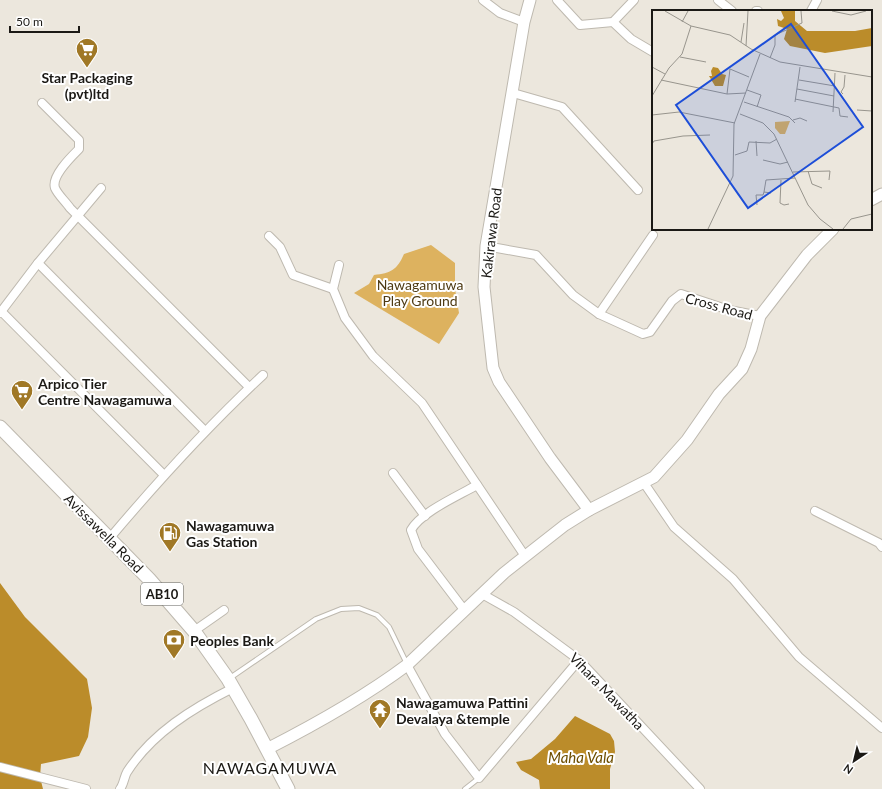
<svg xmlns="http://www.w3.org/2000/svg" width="882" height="789" font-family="Lato,sans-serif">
<rect width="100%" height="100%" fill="#ece7dd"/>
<!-- green -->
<path fill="#ddb25f" d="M431,245L455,263V289L459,313L439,344L354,293L369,284L374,275C391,273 397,270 404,254Z"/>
<!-- water -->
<g fill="#bb8c2a">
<path d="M0,583L25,617L87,679L92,708L88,737L79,756L41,764L40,777L43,789H0Z"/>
<path d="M575,716L610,734L614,741L615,752L610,769V789H540L539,780L521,770L516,762L531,759L555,739Z"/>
</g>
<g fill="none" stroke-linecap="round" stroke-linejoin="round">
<!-- lane casing -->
<g stroke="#beb9af" stroke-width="6">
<g id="lane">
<path d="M230,678L316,619L341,609L359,608L377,615L389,627L407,664"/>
<path d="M465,789L479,778"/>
</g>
</g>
<!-- street casing -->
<g stroke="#beb9af" stroke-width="10">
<g id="street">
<path d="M483,0L500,13L524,22"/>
<path d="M557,0L580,25L613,22L631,39L653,52"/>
<path d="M718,0L732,11"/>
<path d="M756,11H758"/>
<path d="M811,11L817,0"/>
<path d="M613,22L634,0"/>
<path d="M513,93L562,107L638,190"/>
<path d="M42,103L79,140V149C72,156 51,176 55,188C58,195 66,202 70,208L249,387"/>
<path d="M269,236L280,247L293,275L333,289"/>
<path d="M486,246L536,255L573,295L599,314L643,334L650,332L672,301L681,294L729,310L760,316"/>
<path d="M38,263L205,431"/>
<path d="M339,265L333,289L345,318L373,356L422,403L525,556"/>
<path d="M1,311L164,475"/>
<path d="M0,313L38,263L101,188"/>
<path d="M599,314L653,235"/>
<path d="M393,473L425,516"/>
<path d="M644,483L674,527L733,579L799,657L882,728"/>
<path d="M815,511L879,543L882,547"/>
<path d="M109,539C158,481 208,426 263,375"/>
<path d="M482,594L514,612L579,660L700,789"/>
<path d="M465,611L418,549L411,530C421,512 458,496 477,485"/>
<path d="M194,631L224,610"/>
<path d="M407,665L445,734L479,778L579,660"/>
<path d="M0,767L86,789"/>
<path d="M120,789C124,784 124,777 127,772C152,733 193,708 233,688"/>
</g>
</g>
<!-- secondary casing -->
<g stroke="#beb9af" stroke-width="13">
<g id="secondary">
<path d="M530,0L524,22L486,246L484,287L493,368L499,382L550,458L589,510"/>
<path d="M871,200L882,194"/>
<path d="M267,749C316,724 363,698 407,665L504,573L565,525L589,510L654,477L687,440L719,394L742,369L751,349L760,316L807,255L833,229"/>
</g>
</g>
<!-- primary casing -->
<g stroke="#beb9af" stroke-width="15">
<path id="primary" d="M0,427L149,579L194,631L228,679L251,719L288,789"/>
</g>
<!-- lane -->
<use href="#lane" stroke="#fff" stroke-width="4"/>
<!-- street -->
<use href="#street" stroke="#fff" stroke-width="8"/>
<!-- secondary -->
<use href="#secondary" stroke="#fff" stroke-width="11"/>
<!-- primary -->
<use href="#primary" stroke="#fff" stroke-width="13"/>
</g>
<!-- icons -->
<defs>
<g id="supermarket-pin" transform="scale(1.15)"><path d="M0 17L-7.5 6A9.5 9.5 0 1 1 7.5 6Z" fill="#a07826" stroke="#fff"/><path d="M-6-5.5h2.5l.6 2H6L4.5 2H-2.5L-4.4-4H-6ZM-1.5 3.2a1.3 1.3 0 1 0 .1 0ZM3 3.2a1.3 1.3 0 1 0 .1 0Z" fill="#fff"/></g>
<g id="fuel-pin" transform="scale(1.15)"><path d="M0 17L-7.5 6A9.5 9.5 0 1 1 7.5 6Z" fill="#a07826" stroke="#fff"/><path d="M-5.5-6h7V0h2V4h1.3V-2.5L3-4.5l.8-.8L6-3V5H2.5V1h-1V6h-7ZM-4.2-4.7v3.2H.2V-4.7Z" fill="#fff"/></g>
<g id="bank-pin" transform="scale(1.15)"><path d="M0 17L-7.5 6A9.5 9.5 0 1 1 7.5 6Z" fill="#a07826" stroke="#fff"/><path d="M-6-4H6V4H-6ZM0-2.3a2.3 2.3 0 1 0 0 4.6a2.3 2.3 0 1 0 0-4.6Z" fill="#fff"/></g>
<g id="temple-pin" transform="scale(1.15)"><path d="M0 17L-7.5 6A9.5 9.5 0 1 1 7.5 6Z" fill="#a07826" stroke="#fff"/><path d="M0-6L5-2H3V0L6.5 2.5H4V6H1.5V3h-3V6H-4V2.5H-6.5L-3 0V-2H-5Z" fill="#fff"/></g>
</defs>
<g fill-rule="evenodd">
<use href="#supermarket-pin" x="87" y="49"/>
<use href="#supermarket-pin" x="22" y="391"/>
<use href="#fuel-pin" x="170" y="533"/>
<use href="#bank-pin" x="174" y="640"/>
<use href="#temple-pin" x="380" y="710"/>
</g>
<g text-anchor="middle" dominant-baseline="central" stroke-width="4" stroke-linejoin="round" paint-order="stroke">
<!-- shield labels -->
<rect fill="#fff" stroke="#5f5e5b" stroke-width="1" x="141" y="583" width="42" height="22" rx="3"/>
<g font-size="13" font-weight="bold" fill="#1b1915">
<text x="162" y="594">AB10</text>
</g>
<!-- poi labels -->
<g font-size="14" font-weight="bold" fill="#1b1915" stroke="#fff" text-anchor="start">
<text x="87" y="77" text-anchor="middle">Star Packaging<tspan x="87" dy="16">(pvt)ltd</tspan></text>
<text x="38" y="383">Arpico Tier<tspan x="38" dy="16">Centre Nawagamuwa</tspan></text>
<text x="186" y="525">Nawagamuwa<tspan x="186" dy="16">Gas Station</tspan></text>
<text x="190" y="640">Peoples Bank</text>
<text x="396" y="702">Nawagamuwa Pattini<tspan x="396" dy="16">Devalaya &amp;temple</tspan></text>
</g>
<!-- street labels -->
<g font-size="14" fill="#1b1915" stroke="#fff">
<text transform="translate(491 233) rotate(-83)">Kakirawa Road</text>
<text transform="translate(719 306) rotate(15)">Cross Road</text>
<text transform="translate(104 533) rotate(45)">Avissawella Road</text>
<text transform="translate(607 691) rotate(46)">Vihara Mawatha</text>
</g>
<!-- park labels -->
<g font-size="14" fill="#4e3a13" stroke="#fff">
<text x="420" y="284">Nawagamuwa<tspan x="420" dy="16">Play Ground</tspan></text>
</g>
<!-- water labels -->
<g font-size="15" font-style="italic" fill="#6d4e00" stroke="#fff">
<text x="581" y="757">Maha Vala</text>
</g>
<!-- quarter labels -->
<g font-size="16" letter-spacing="1" fill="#1b1915" stroke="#fff">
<text x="270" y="767">NAWAGAMUWA</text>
</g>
</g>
<!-- overview -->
<g transform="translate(652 10)">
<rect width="220" height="220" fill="#ece7dd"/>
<path d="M138,111L133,124H128L123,118V112Z" fill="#ddb25f"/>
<path d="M129,1H143V11L155,21H203L220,18V36L173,43L138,36L132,29L135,19L126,16L125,9L129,11L132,8ZM61,57L66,58L70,64L74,65L71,76H63L57,66H60L59,61Z" fill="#bb8c2a"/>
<path fill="none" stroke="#98958d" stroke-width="1" d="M13,1L39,16L78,25L99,39L128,52L220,67M180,1L199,5L214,1M30,12L36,1M89,32L92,13M94,36L96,1M28,47L54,52M118,48L123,35V25L150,13L149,1M0,57L13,64M9,70L75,84L94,83M147,70L183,76M145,79L182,86M95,80L109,85L105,97M75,84L78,59L97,67M191,84L189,82L192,77L193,65M0,86L17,58L30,44L39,16M143,89L187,98L188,106L196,107M92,92L137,107L143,113M143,92L148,57M205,100L220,101M181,102L183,63M88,104L111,113L122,124L156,195L168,209L181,219M0,105L27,102L83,113M141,110L148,108L155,111M104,131L105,146M0,134L2,131L31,126L58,125M83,145L95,141L97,132L118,133L125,129M111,150L128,154L136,152M156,161L160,174L170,178M141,162L178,161L177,170M129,170L128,193L132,195L137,194M119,183L112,182L114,170L143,168M105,195L104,185H111L112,182M56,219L81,166L82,114L108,44M191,219L199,209L220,204"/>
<path fill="#1d4ed8" fill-opacity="0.15" stroke="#1d4ed8" stroke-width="2" d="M139,14L211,117L96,198L24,95Z"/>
<rect width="220" height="220" fill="none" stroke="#1b1915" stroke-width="2"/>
</g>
<!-- north arrow -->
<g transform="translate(854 761) rotate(215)" stroke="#ffffff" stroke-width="3" paint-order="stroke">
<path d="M0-3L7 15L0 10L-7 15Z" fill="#1b1915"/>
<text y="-6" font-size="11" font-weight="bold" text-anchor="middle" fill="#1b1915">N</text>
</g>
<!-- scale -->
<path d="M10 26v6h69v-6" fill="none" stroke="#1b1915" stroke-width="2"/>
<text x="16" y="26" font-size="12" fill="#1b1915" stroke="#ffffff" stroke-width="3" paint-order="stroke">50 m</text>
</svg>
